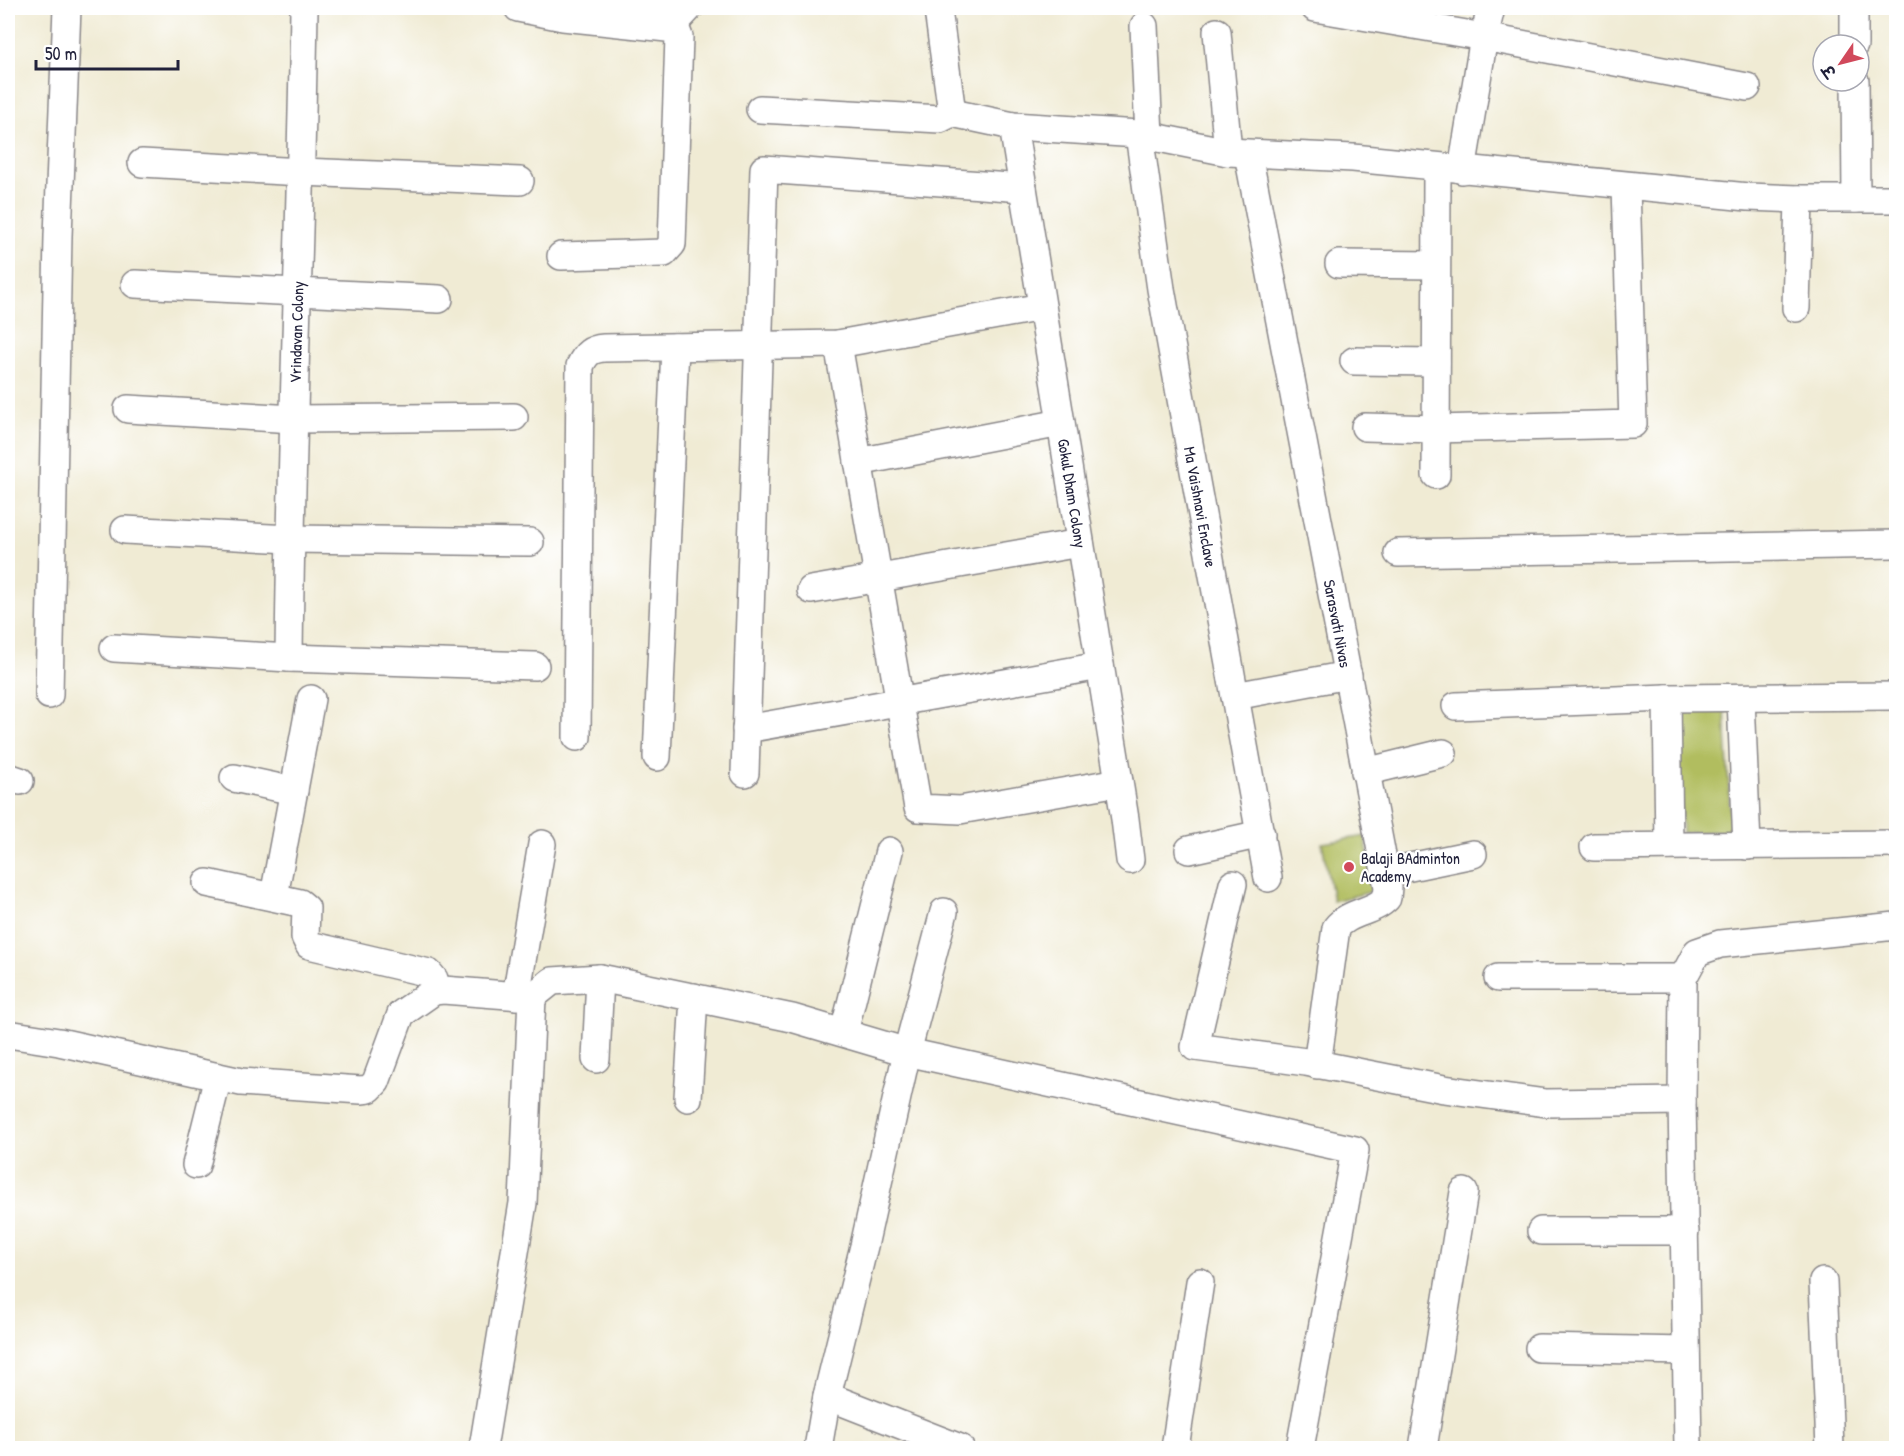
<svg xmlns="http://www.w3.org/2000/svg" width="1904" height="1456" font-family="'Patrick Hand','Playpen Sans Deva',sans-serif">
<rect width="100%" height="100%" fill="#fff"/>
<filter id="ink" filterUnits="userSpaceOnUse"><feTurbulence type="fractalNoise" baseFrequency=".0167" numOctaves="2"/><feDisplacementMap in="SourceGraphic" scale="12" xChannelSelector="R" yChannelSelector="G"/><feConvolveMatrix kernelMatrix="1 2 1 2 8 2 1 2 1" color-interpolation-filters="sRGB"/></filter>
<filter id="wash" filterUnits="userSpaceOnUse"><feTurbulence type="fractalNoise" baseFrequency=".008" numOctaves="4" result="noise"/><feDisplacementMap in="SourceGraphic" scale="24" xChannelSelector="R" yChannelSelector="G"/><feGaussianBlur stdDeviation="1.35" result="paint"/><feColorMatrix in="noise" values="0 0 0 0 0 0 0 0 0 0 0 0 0 0 0 0 0 1.4 0 .05"/><feComposite in="paint" operator="in"/></filter>
<g filter="url(#wash)">
<rect width="100%" height="100%" fill="#f0ebd4"/>
<!-- park -->
<g fill="#b1bd5f" stroke="#6a704d" stroke-width="1.5">
<path d="M1677,710H1725L1731,831L1682,833Z"/>
<path d="M1365,836L1375,891L1333,901L1322,843Z"/>
</g>
</g>
<g filter="url(#ink)">
<g fill="none" stroke-linecap="round" stroke-linejoin="round">
<!-- minor casing -->
<g stroke="#898688" stroke-width="30">
<g id="minor">
<path d="M518,8L563,17L667,28L674,24L689,8"/>
<path d="M936,8L938,10L952,113L1013,126L1139,134L1228,152L1353,158L1748,197L1799,199H1896"/>
<path d="M1315,8L1484,37L1491,8"/>
<path d="M1854,8V45"/>
<path d="M1144,26L1149,136"/>
<path d="M1217,32L1228,152"/>
<path d="M1855,81L1856,199"/>
<path d="M760,109L940,119L952,113"/>
<path id="s1" d="M1013,126L1125,819L1130,860"/>
<path id="s2" d="M1139,134L1161,289L1268,878"/>
<path id="s3" d="M1248,154L1388,887L1387,898C1373,913 1349,911 1336,928L1317,1065"/>
<path d="M142,163L302,172L520,181"/>
<path d="M1462,170L1484,37L1747,87"/>
<path d="M561,256L664,253L672,244L679,37L674,24"/>
<path d="M1339,264L1436,265"/>
<path d="M135,284L439,299"/>
<path d="M1796,308L1799,199"/>
<path d="M838,344L918,808L960,810L1119,782"/>
<path d="M1354,361L1436,362"/>
<path d="M128,409L294,419L514,417"/>
<path d="M1365,427L1436,429L1633,424L1626,186"/>
<path d="M858,462L1061,423"/>
<path d="M1436,475L1437,168"/>
<path d="M125,530L290,539L530,542"/>
<path d="M1398,553L1896,544"/>
<path d="M811,590L1080,543"/>
<path d="M114,648L289,658L535,666"/>
<path id="s4" d="M289,658C291,441 301,224 304,8"/>
<path d="M49,695L58,236L67,8"/>
<path d="M1235,696L1348,675"/>
<path d="M1667,698L1669,846"/>
<path d="M1741,698L1747,846"/>
<path d="M1456,706L1667,698L1896,696"/>
<path d="M746,729L1100,666"/>
<path d="M577,737L580,366C586,353 591,349 604,348L838,344L1042,307"/>
<path d="M657,757L675,347"/>
<path d="M1365,772L1443,753"/>
<path d="M745,773L764,169L1023,188"/>
<path d="M8,777L20,781"/>
<path d="M234,778L294,791"/>
<path d="M1594,847L1896,844"/>
<path d="M1189,850L1261,834"/>
<path d="M1386,872L1473,854"/>
<path d="M207,883L300,903L306,908L305,937L309,945L429,973L434,979L437,990"/>
<path d="M1233,884L1195,1047L1306,1062L1444,1089L1546,1103L1682,1101"/>
<path d="M274,896L311,699"/>
<path d="M1498,978H1683"/>
<path d="M516,996L542,844"/>
<path d="M844,1032L889,851"/>
<path d="M8,1034L59,1042L241,1082L361,1090L369,1089L376,1082L401,1014L434,991L443,990L532,997L552,981L600,978L792,1018L907,1052L1355,1150L1300,1448"/>
<path d="M596,1059L600,978"/>
<path d="M688,1098L694,997"/>
<path d="M196,1165L218,1077"/>
<path d="M1541,1231H1685"/>
<path d="M1823,1282L1830,1448"/>
<path d="M1539,1348L1686,1351"/>
<path d="M827,1396L960,1448"/>
<path d="M483,1448L523,1203L532,997"/>
<path d="M818,1448L827,1396L864,1246L907,1052L944,912"/>
<path d="M1175,1448L1200,1282"/>
<path d="M1423,1448L1464,1192"/>
<path d="M1688,1448L1682,1101L1683,978L1697,952L1720,944L1896,926"/>
</g>
</g>
<!-- minor -->
<use href="#minor" stroke="#fff" stroke-width="27"/>
</g>
</g>
<!-- markers -->
<circle fill="#d1495b" stroke="#fff" stroke-width="2" cx="1349" cy="867" r="6"/>
<g text-anchor="middle" dominant-baseline="central" stroke-width="4.5" stroke-linejoin="round" paint-order="stroke">
<!-- street labels -->
<g font-size="16" fill="#22223b" stroke="#fff">
<text stroke="none"><textPath href="#s4" startOffset="326">Vrindavan Colony</textPath></text>
<text stroke="none"><textPath href="#s1" startOffset="372">Gokul Dham Colony</textPath></text>
<text stroke="none"><textPath href="#s2" startOffset="378">Ma Vaishnavi Enclave</textPath></text>
<text stroke="none"><textPath href="#s3" startOffset="478">Sarasvati Nivas</textPath></text>
</g>
<!-- poi labels -->
<g font-size="16" fill="#22223b" stroke="#fff" text-anchor="start">
<text x="1361" y="858">Balaji BAdminton<tspan x="1361" dy="18">Academy</tspan></text>
</g>
</g>
<!-- margin -->
<rect width="1904" height="1456" fill="none" stroke="#fff" stroke-width="30"/>
<!-- north arrow -->
<g transform="translate(1841 63) rotate(235)"><circle r="28" fill="#ffffff" stroke="#a7a7b1" stroke-width="1.5"/>
<path d="M0-4.5L10 22L0 15L-10 22Z" fill="#d1495b"/>
<text y="-9" font-size="16" font-weight="bold" text-anchor="middle" fill="#22223b">उ</text>
</g>
<!-- scale -->
<path d="M36 60v9h142v-9" fill="none" stroke="#22223b" stroke-width="3"/>
<text x="45" y="60" font-size="18" fill="#22223b" stroke="#ffffff" stroke-width="4.5" paint-order="stroke">50 m</text>
</svg>
